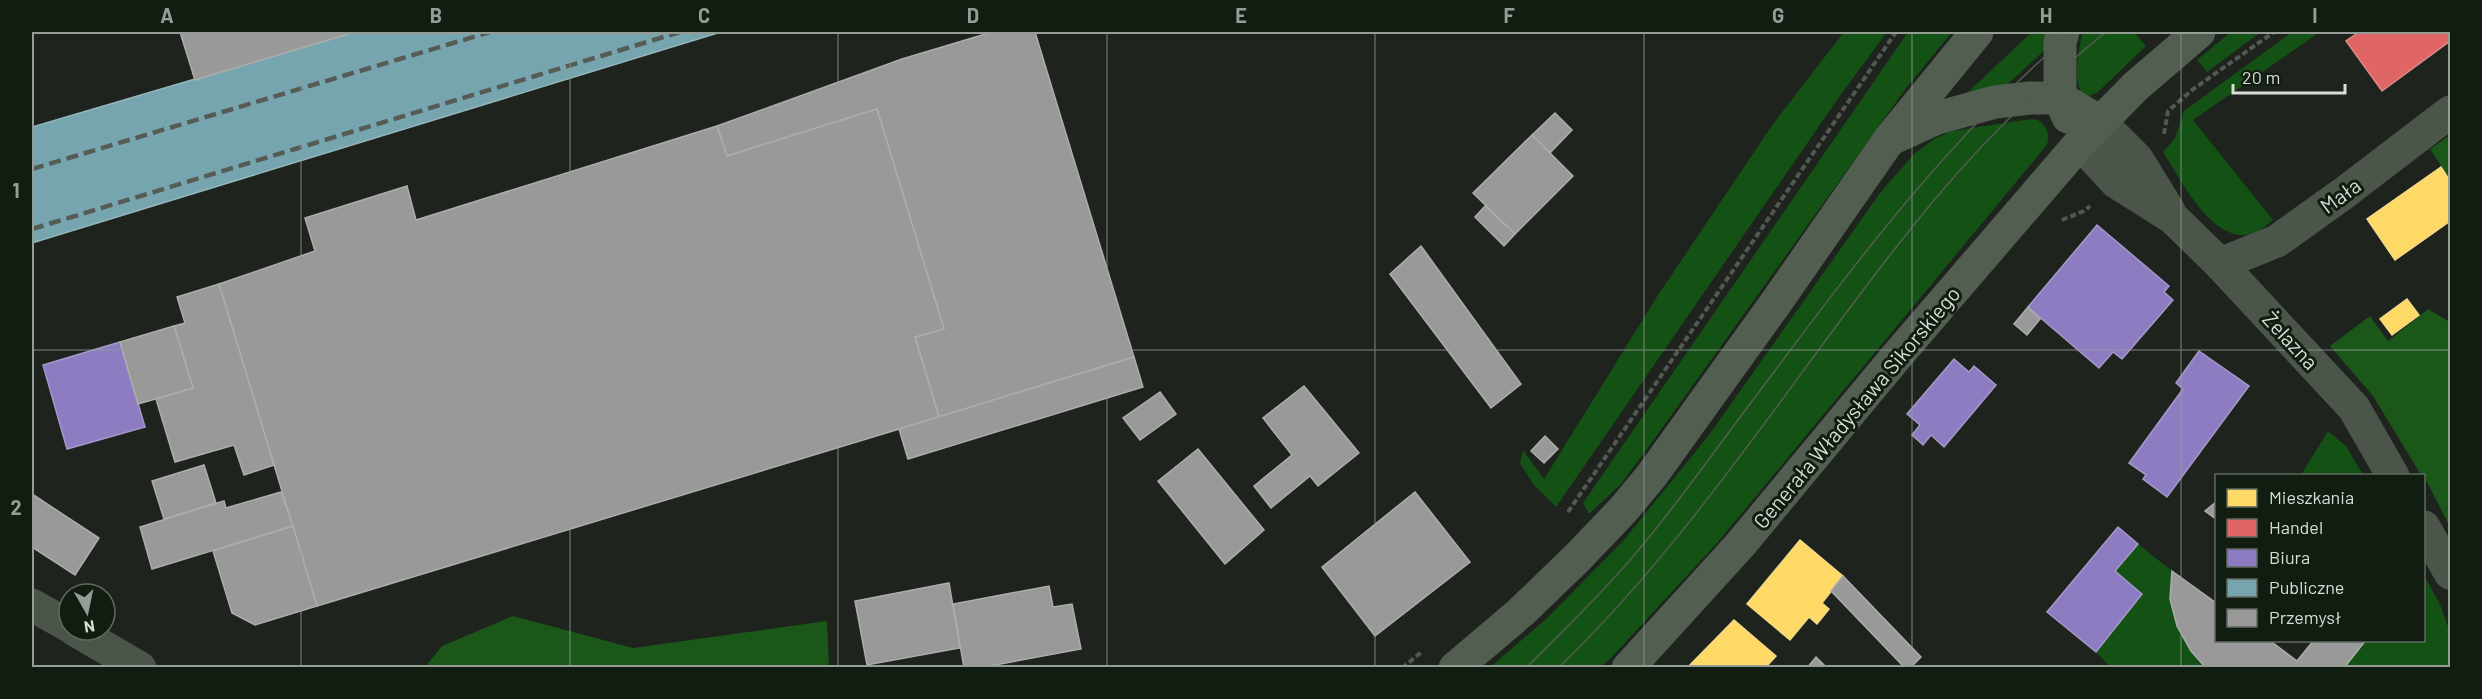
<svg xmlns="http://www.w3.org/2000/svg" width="2482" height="699" font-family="Barlow,sans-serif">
<rect width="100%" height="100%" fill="#1e231e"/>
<!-- green -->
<g fill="#145114">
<path d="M1844,32H1887L1837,100L1556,507L1533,484L1520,463L1523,450L1544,479L1658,295L1773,124Z"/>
<path d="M1908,32H1952L1904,91L1655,438L1620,485L1589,514L1583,503Z"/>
<path d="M2032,32H2051L2048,47L1998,93L1966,94Z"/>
<path d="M2082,32H2134L2146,46L2098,92L2090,96L2083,94C2071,79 2080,50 2082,32Z"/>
<path d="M2231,32H2261L2207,72L2197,60Z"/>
<path d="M2292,32H2320L2193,120L2273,220C2267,224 2261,231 2254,233C2214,248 2180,178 2163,152L2175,138L2184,111Z"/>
<path d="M2031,119L2038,120C2046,126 2052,136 2046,146L1718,542L1611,658L1600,667L1489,668L1545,620L1623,541L1709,435L1880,193L1913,155L1934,139L1952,131Z"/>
<path d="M2328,431L2346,446L2363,475H2301Z"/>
<path d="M2138,544L2172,571C2167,609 2179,641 2206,667H2110L2096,652L2114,631L2115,571Z"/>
<path d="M2424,576L2439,602L2450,632V667L2344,668L2366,641L2424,640Z"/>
</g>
<!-- forest -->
<g fill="#1a5719">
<path d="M2450,135V179L2430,149Z"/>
<path d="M2428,309L2450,322V527L2424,476L2421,475L2373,396L2330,346L2370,316L2388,341Z"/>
<path d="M513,616L633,648L827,621L829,667H425L442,646Z"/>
</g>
<!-- homes -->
<g fill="#ffd966" stroke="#f3da88" stroke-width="1.5">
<path d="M2441,167L2450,181V221L2395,260L2367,219Z"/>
<path d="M2407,299L2419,315L2392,335L2380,319Z"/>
<path d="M1800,540L1843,576L1822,603L1829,609L1817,624L1809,617L1790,640L1747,604Z"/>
<path d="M1734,620L1776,656L1765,668H1687Z"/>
</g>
<!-- shops -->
<path fill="#e06666" stroke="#dd8a88" stroke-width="1.5" d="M2359,32H2450V41L2382,91L2346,41Z"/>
<!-- offices -->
<g fill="#8e7cc3" stroke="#a499c9" stroke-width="1.5">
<path d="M2097,225L2169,286L2164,292L2173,300L2122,359L2113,352L2099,368L2028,307Z"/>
<path d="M120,342L145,427L67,449L43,365Z"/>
<path d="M2199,351L2249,386L2167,497L2143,479L2146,475L2129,463L2183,389L2176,383Z"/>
<path d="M1954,359L1969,372L1974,366L1996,385L1944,447L1931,435L1923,445L1912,435L1920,425L1907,414Z"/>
<path d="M2118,527L2138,544L2115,571L2142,594L2096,652L2047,612Z"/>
</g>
<!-- public -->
<path fill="#76a5af" stroke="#93b6bb" stroke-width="1.5" d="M355,32H721L32,243V127Z"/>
<!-- industry -->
<g fill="#999" stroke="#acaeab" stroke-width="1.5">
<path d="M180,32H355L195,80Z"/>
<path d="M992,32H1035L1134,357L939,417L915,337L944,329L877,109L727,156L717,126L902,59Z"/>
<path d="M877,109L944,329L915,337L939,417L317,606L219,284L315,251L305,218L407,186L416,220L717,126L727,156Z"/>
<path d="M1555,113L1572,130L1550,153L1532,135Z"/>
<path d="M1532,135L1573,176L1515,234L1473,193Z"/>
<path d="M1485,206L1515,234L1504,246L1475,217Z"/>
<path d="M1421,246L1521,384L1491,408L1390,274Z"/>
<path d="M219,284L274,465L244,475L234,445L175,462L156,399L193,388L174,326L185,323L177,297Z"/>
<path d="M2028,307L2040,319L2027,335L2014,324Z"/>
<path d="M174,326L193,388L138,404L120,342Z"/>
<path d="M1134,357L1143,387L908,459L899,429Z"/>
<path d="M1304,386L1359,453L1318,486L1310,476L1271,508L1254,486L1292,455L1263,418Z"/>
<path d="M1160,392L1176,414L1140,440L1123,418Z"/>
<path d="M1545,436L1558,449L1544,463L1531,451Z"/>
<path d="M1198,449L1264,530L1225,564L1158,481Z"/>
<path d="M204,465L216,503L164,519L152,481Z"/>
<path d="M281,492L293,526L152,569L140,527L224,501L226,508Z"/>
<path d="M1415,492L1470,562L1375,636L1322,567Z"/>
<path d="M32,494L99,538L75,575L32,547Z"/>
<path d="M2216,502V519L2205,511Z"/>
<path d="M293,526L317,606L255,625L232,613L213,551Z"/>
<path d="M2172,571L2216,603V640H2269L2297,661L2314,640H2366L2344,668H2206L2191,651L2177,626L2170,599Z"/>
<path d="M1843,576L1921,657L1910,668H1905L1831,591Z"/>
<path d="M949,583L960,648L867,665L855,601Z"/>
<path d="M1049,586L1053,607L1072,604L1081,649L979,668H964L953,604Z"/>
<path d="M1816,657L1827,668H1807Z"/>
</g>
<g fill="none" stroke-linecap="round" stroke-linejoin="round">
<!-- path -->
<g stroke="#535952" stroke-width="4" stroke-dasharray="6 3" stroke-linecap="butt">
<path d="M2164,134L2168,111L2192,90L2274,32"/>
<path d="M2062,220L2084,211L2090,206"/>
<path d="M1568,512L1896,32"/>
<path d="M1402,668L1423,651"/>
</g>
<!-- minor -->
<g stroke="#4b554a" stroke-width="33">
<path d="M2100,122L2137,159L2169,211"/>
<path d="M2080,143L2116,182L2173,218L2220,264L2354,408L2393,476"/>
<path d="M2220,264L2277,241L2344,193L2450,112"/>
<path d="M2424,527L2450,573"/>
<path d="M32,605L69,626"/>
<path d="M75,630L140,668"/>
</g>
<!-- major -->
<g stroke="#515e50" stroke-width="33">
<path d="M2063,32L2060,42V98L2068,117"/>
<path d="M1893,138L1937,118L1995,102L2030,98H2060L2100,122"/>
<path d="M1455,668L1521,612L1577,558L1623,510L1652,475L1775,304L1889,140L1977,32"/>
<path d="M1628,668L1740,545L1896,357L2080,143L2136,86L2199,32"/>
</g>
<!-- tram -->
<g stroke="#565c55" stroke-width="1.5">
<path d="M1526,668C1559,635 1593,602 1624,567C1666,519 1703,467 1741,416C1843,280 1942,142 2073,32"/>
<path d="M1558,668C1703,529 1807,353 1935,199C1986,138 2044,82 2106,32"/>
</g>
<!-- rail -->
<g stroke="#565c55" stroke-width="4.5" stroke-dasharray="12 6" stroke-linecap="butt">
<path d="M32,169L490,32"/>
<path d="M32,229L680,32"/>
</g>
</g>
<!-- grid -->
<path fill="none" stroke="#969d96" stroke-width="1.5" stroke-opacity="0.55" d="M301,32V668M570,32V668M838,32V668M1107,32V668M1375,32V668M1644,32V668M1912,32V668M2181,32V668M32,350H2450"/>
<g text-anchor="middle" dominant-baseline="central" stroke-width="6" stroke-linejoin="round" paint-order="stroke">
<!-- street labels -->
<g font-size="21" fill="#d7ded6" stroke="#121d12">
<text transform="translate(2340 195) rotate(-36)">Mała</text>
<text transform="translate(2291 340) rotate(47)">Żelazna</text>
<text transform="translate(1856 407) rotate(-50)">Generała Władysława Sikorskiego</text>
</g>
</g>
<!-- border -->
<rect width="2482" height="699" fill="none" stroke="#121d12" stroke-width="66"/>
<!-- legend -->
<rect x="2215" y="474" width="210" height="168" fill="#121d12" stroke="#616a60" stroke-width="1.5"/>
<rect x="2227" y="489" width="30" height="18" fill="#ffd966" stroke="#616a60" stroke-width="1.5"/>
<text x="2269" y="504" font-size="18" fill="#d7ded6">Mieszkania</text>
<rect x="2227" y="519" width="30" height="18" fill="#e06666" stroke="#616a60" stroke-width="1.5"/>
<text x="2269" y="534" font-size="18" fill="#d7ded6">Handel</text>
<rect x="2227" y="549" width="30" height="18" fill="#8e7cc3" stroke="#616a60" stroke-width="1.5"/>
<text x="2269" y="564" font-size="18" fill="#d7ded6">Biura</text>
<rect x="2227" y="579" width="30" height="18" fill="#76a5af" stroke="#616a60" stroke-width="1.5"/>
<text x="2269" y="594" font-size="18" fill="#d7ded6">Publiczne</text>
<rect x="2227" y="609" width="30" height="18" fill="#999999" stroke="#616a60" stroke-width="1.5"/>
<text x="2269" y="624" font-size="18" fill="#d7ded6">Przemysł</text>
<!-- north arrow -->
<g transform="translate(87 612) rotate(171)"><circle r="28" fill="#121d12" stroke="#616a60" stroke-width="1.5"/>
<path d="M0-4.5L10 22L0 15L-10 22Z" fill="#969d96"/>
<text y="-9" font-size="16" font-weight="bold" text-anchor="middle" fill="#d7ded6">N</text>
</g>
<!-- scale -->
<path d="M2233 84v9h112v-9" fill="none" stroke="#d7ded6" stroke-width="3"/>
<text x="2242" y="84" font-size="18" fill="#d7ded6" stroke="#121d12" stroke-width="4.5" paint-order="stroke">20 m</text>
<rect x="33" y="33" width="2416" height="633" fill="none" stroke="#969d96" stroke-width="2"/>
<g font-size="20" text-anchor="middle" font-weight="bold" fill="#969d96">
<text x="167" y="23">A</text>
<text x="436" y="23">B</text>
<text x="704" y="23">C</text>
<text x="973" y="23">D</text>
<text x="1241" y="23">E</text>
<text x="1509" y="23">F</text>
<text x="1778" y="23">G</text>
<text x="2046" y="23">H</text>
<text x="2315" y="23">I</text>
<text x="16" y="198">1</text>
<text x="16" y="515">2</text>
</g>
</svg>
